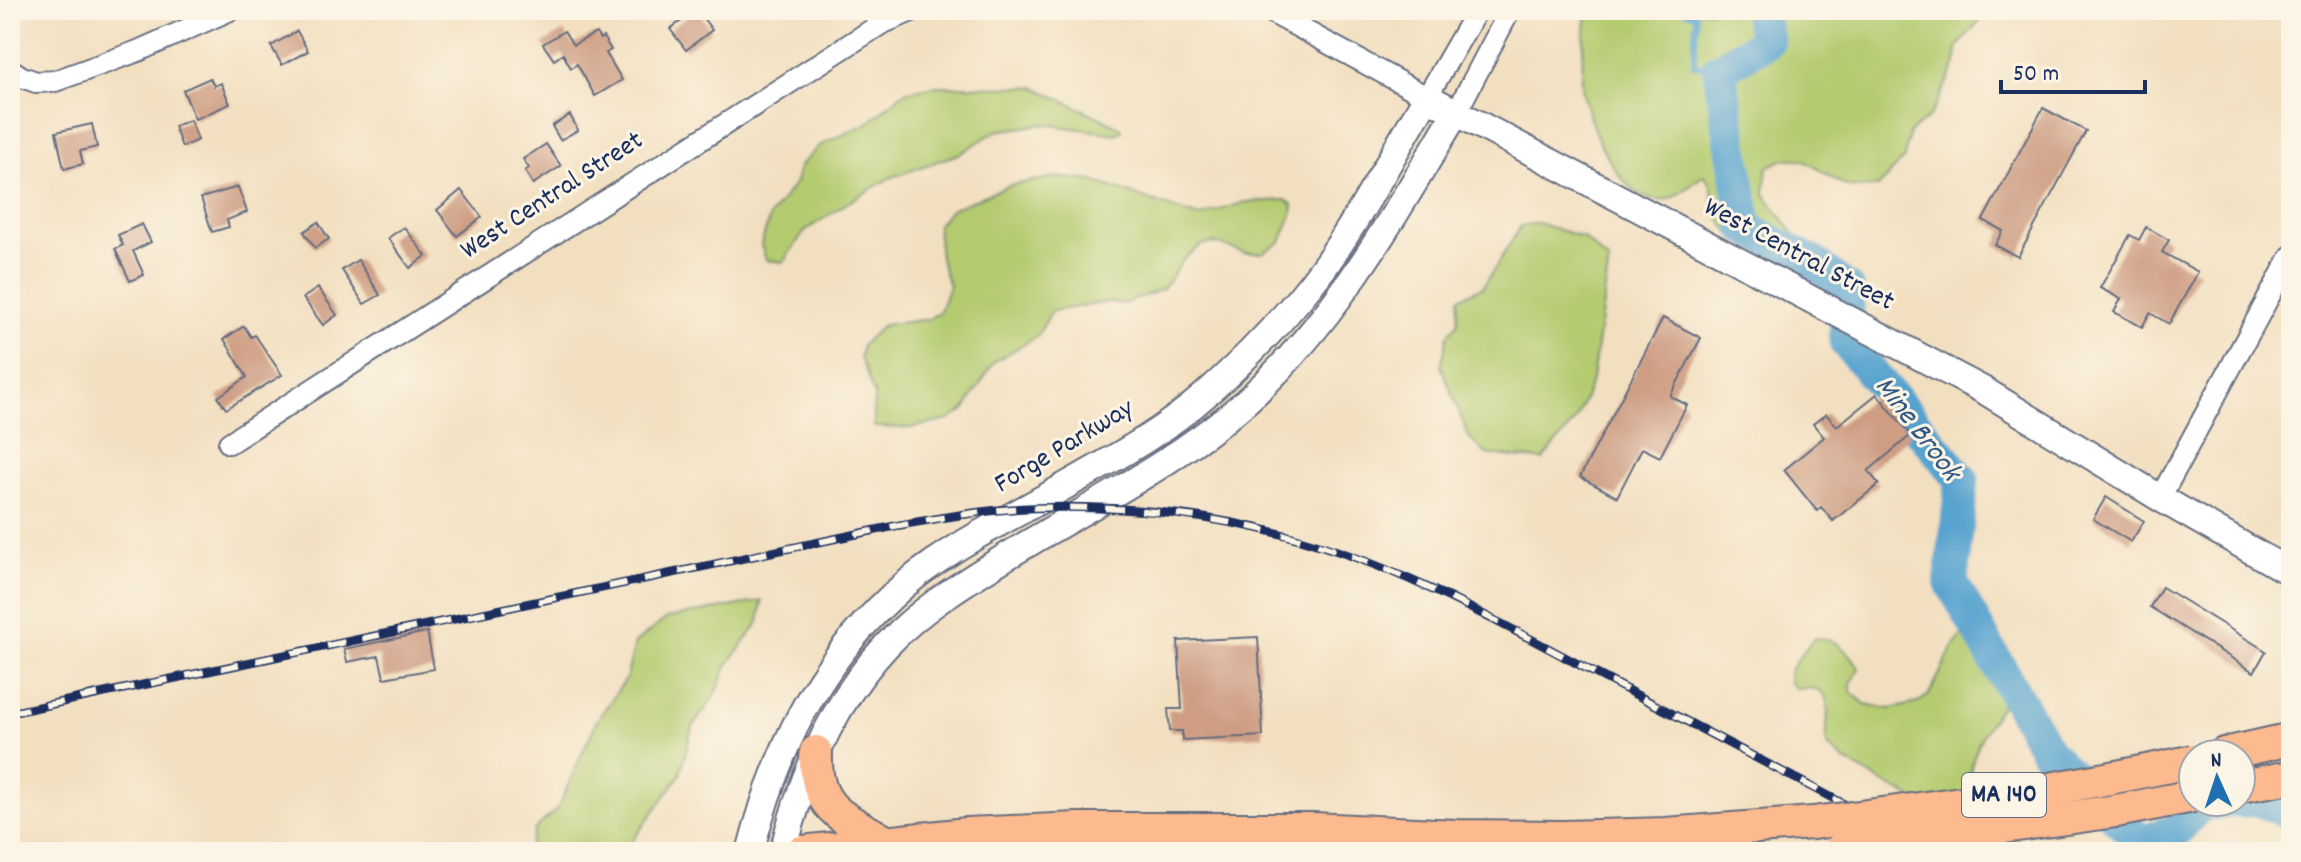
<svg xmlns="http://www.w3.org/2000/svg" width="2301" height="862" font-family="Dekko,sans-serif">
<rect width="100%" height="100%" fill="#fcf5e5"/>
<filter id="ink" filterUnits="userSpaceOnUse"><feTurbulence type="fractalNoise" baseFrequency=".0125" numOctaves="2"/><feDisplacementMap in="SourceGraphic" scale="16" xChannelSelector="R" yChannelSelector="G"/><feConvolveMatrix kernelMatrix="1 2 1 2 8 2 1 2 1" color-interpolation-filters="sRGB"/></filter>
<filter id="wash" filterUnits="userSpaceOnUse"><feTurbulence type="fractalNoise" baseFrequency=".006" numOctaves="4" result="noise"/><feDisplacementMap in="SourceGraphic" scale="32" xChannelSelector="R" yChannelSelector="G"/><feGaussianBlur stdDeviation="1.8" result="paint"/><feColorMatrix in="noise" values="0 0 0 0 0 0 0 0 0 0 0 0 0 0 0 0 0 1.4 0 .05"/><feComposite in="paint" operator="in"/></filter>
<g filter="url(#wash)">
<rect width="100%" height="100%" fill="#f2dfc0"/>
<!-- green -->
<g fill="#b4cb70" stroke="#687d67" stroke-width="2">
<path d="M1587,10H1989L1957,47L1956,64L1931,115L1909,133L1904,158L1878,187C1869,187 1855,189 1847,186C1816,173 1801,143 1767,168L1764,193L1800,242V272C1770,258 1727,245 1715,209C1710,193 1717,189 1704,175C1694,182 1680,196 1668,199C1622,212 1585,120 1582,85C1581,61 1585,34 1587,10Z"/>
<path d="M935,86L1035,87L1120,127L1122,131L1115,134L1045,124L996,131L961,153L890,178L844,205L805,231L783,262L766,260L761,245L770,216L796,182L799,167L819,146L868,123L904,92Z"/>
<path d="M1057,177L1093,181L1199,217L1245,202L1286,200L1293,205L1292,215L1281,242L1262,253H1245L1215,243L1202,245L1184,259L1163,289L1123,304L1110,302L1052,311L1037,336L994,362L964,410L949,420L910,428L874,427V394L860,357L862,345L883,325L929,319L940,311L949,286L940,258L937,225L951,209L1011,185Z"/>
<path d="M1538,223L1584,238L1609,262L1592,380L1577,418L1543,460L1486,454L1469,437L1441,366L1448,335L1458,323L1459,298L1483,287L1521,226Z"/>
<path d="M762,601L759,622L727,666L716,694L692,728L680,775L628,847L603,852H528L535,829L558,808L597,720L626,679L635,643L667,618Z"/>
<path d="M1976,614L1999,656L2011,692C1991,720 1972,744 1970,779L2018,837L2014,844L2003,849L1986,845L1924,805L1843,760L1827,745C1824,719 1841,681 1797,689L1789,682L1790,669L1813,639C1835,635 1845,650 1858,665L1859,669L1851,683V692L1865,704L1891,709L1917,703L1929,695L1950,653Z"/>
</g>
<g fill="none" stroke-linecap="round" stroke-linejoin="round">
<!-- stream -->
<path stroke="#56a3cf" stroke-width="6" d="M1683,10L1696,16L1694,65L1719,69"/>
<!-- river -->
<g stroke="#56a3cf" stroke-width="34">
<path d="M1759,10L1767,41L1719,69L1746,228L1816,264L1848,290L1846,342L1962,480L1951,582L2048,753L2141,841L2176,831L2201,804L2226,802"/>
<path d="M2241,801L2258,799L2291,814"/>
</g>
</g>
<g id="blocks">
<!-- building -->
<g fill="#ce9d83">
<path d="M697,10L712,30L686,50L670,29Z"/>
<path d="M297,31L308,51L282,65L271,46Z"/>
<path d="M564,31L573,45L596,33L600,39L603,37L611,50L606,53L622,80L595,96L577,64L571,68L563,54L554,60L543,44Z"/>
<path d="M210,78L214,86L221,83L230,104L195,119L183,90Z"/>
<path d="M2043,108L2086,131L2018,257L1995,245L2003,231L1983,220Z"/>
<path d="M570,115L578,130L560,140L552,126Z"/>
<path d="M190,120L198,140L182,147L174,126Z"/>
<path d="M92,124L97,147L80,151L83,164L64,169L56,132Z"/>
<path d="M546,144L561,166L533,184L525,171L529,168L523,159Z"/>
<path d="M238,187L247,212L227,220L229,227L212,232L201,198Z"/>
<path d="M461,190L482,217L457,236L437,210Z"/>
<path d="M318,222L329,239L315,248L304,232Z"/>
<path d="M142,224L151,242L133,251L144,275L130,281L115,249L123,245L118,235Z"/>
<path d="M404,227L426,256L410,268L388,238Z"/>
<path d="M2146,227L2169,240L2162,252L2198,272L2169,324L2150,313L2142,327L2114,312L2121,299L2100,288L2130,235L2139,240Z"/>
<path d="M358,260L380,295L364,304L342,270Z"/>
<path d="M318,288L337,315L323,325L303,298Z"/>
<path d="M1663,318L1701,338L1670,396L1687,405L1660,457L1642,448L1617,497L1580,477Z"/>
<path d="M244,326L251,337L255,335L282,375L226,409L218,397L247,377L224,339Z"/>
<path d="M1877,394L1911,435L1868,471L1879,484L1833,521L1821,507L1817,511L1784,470L1824,437L1813,424L1826,414L1837,426Z"/>
<path d="M2106,497L2144,521L2131,542L2093,519Z"/>
<path d="M2162,587L2266,651L2254,672L2150,607Z"/>
<path d="M427,632L434,669L384,678L379,656L347,662L344,649Z"/>
<path d="M1258,637L1263,736L1182,740V731H1170L1168,709H1182L1178,641Z"/>
</g>
</g>
</g>
<g filter="url(#ink)">
<use href="#blocks" fill-opacity="0" stroke="#666d80" stroke-width="2"/>
<g fill="none" stroke-linecap="round" stroke-linejoin="round">
<!-- minor casing -->
<g stroke="#666d80" stroke-width="24">
<g id="minor">
<path d="M1267,10L1427,97L1477,10"/>
<path d="M10,69L22,77L36,82L55,81L138,51L230,10"/>
<path d="M1457,111L1510,10"/>
<path d="M229,443L881,24L914,10"/>
<path d="M2160,498L2291,256"/>
</g>
</g>
<!-- tertiary casing -->
<g stroke="#666d80" stroke-width="30">
<g id="tertiary">
<path d="M750,852C776,752 814,669 891,597C935,555 1000,523 1053,493C1105,463 1160,435 1205,395C1246,359 1292,311 1324,267C1362,214 1393,153 1427,97L1985,391L2160,498L2291,573"/>
<path d="M783,852C803,770 838,690 901,631C930,604 965,582 999,561C1081,510 1171,467 1243,404C1335,323 1395,214 1457,111"/>
</g>
</g>
<!-- primary casing -->
<g stroke="#666d80" stroke-width="36">
<g id="primary">
<path d="M816,752C814,809 840,815 884,841"/>
<path d="M2224,754L2291,739"/>
<path d="M2241,786L2291,777"/>
<path d="M802,852L967,834L1077,829H1313L1457,836L1564,837L1665,834L1813,823"/>
</g>
</g>
<!-- minor -->
<use href="#minor" stroke="#fff" stroke-width="20"/>
<!-- tertiary -->
<use href="#tertiary" stroke="#fff" stroke-width="26"/>
<!-- primary -->
<use href="#primary" stroke="#fcba8e" stroke-width="32"/>
<!-- rail casing -->
<g stroke="#1b2f5e" stroke-width="9">
<path id="rail" d="M10,713L895,526C939,518 983,510 1027,508C1112,505 1202,513 1285,535C1395,564 1493,619 1593,672C1707,732 1821,792 1935,852"/>
</g>
<!-- rail -->
<use href="#rail" stroke="#fcf5e5" stroke-width="6" stroke-dasharray="18" stroke-linecap="butt"/>
<!-- primary-bridge casing -->
<g stroke="#666d80" stroke-width="36" stroke-linecap="butt">
<g id="primary-bridge">
<path d="M1813,823C1940,807 2068,789 2193,761"/>
<path d="M1840,850L2116,811L2193,796"/>
</g>
</g>
<!-- primary-bridge -->
<use href="#primary-bridge" stroke="#fcba8e" stroke-width="32"/>
</g>
</g>
<g text-anchor="middle" dominant-baseline="central" stroke-width="6" stroke-linejoin="round" paint-order="stroke">
<!-- shield labels -->
<rect fill="#fcf5e5" stroke="#5e6a86" stroke-width="2" x="1962" y="773" width="84" height="44" rx="6"/>
<g font-size="26" font-weight="bold" fill="#1b2f5e">
<text x="2004" y="795">MA 140</text>
</g>
<!-- street labels -->
<g font-size="28" fill="#1b2f5e" stroke="#fcf5e5">
<text transform="translate(553 197) rotate(-33)">West Central Street</text>
<text transform="translate(1798 256) rotate(28)">West Central Street</text>
<text transform="translate(1065 448) rotate(-31)">Forge Parkway</text>
</g>
<!-- water labels -->
<g font-size="30" font-style="italic" fill="#305886" stroke="#fcf5e5">
<text transform="translate(1916 430) rotate(53)">Mine Brook</text>
</g>
</g>
<!-- margin -->
<rect width="2301" height="862" fill="none" stroke="#fcf5e5" stroke-width="40"/>
<!-- north arrow -->
<g transform="translate(2217 778) rotate(357)"><circle r="38" fill="#fcf5e5" stroke="#a2a6af" stroke-width="2"/>
<path d="M0-6L14 30L0 20L-14 30Z" fill="#1f6fb2"/>
<text y="-12" font-size="22" font-weight="bold" text-anchor="middle" fill="#1b2f5e">N</text>
</g>
<!-- scale -->
<path d="M2001 80v12h144v-12" fill="none" stroke="#1b2f5e" stroke-width="4"/>
<text x="2013" y="80" font-size="24" fill="#1b2f5e" stroke="#fcf5e5" stroke-width="6" paint-order="stroke">50 m</text>
</svg>
